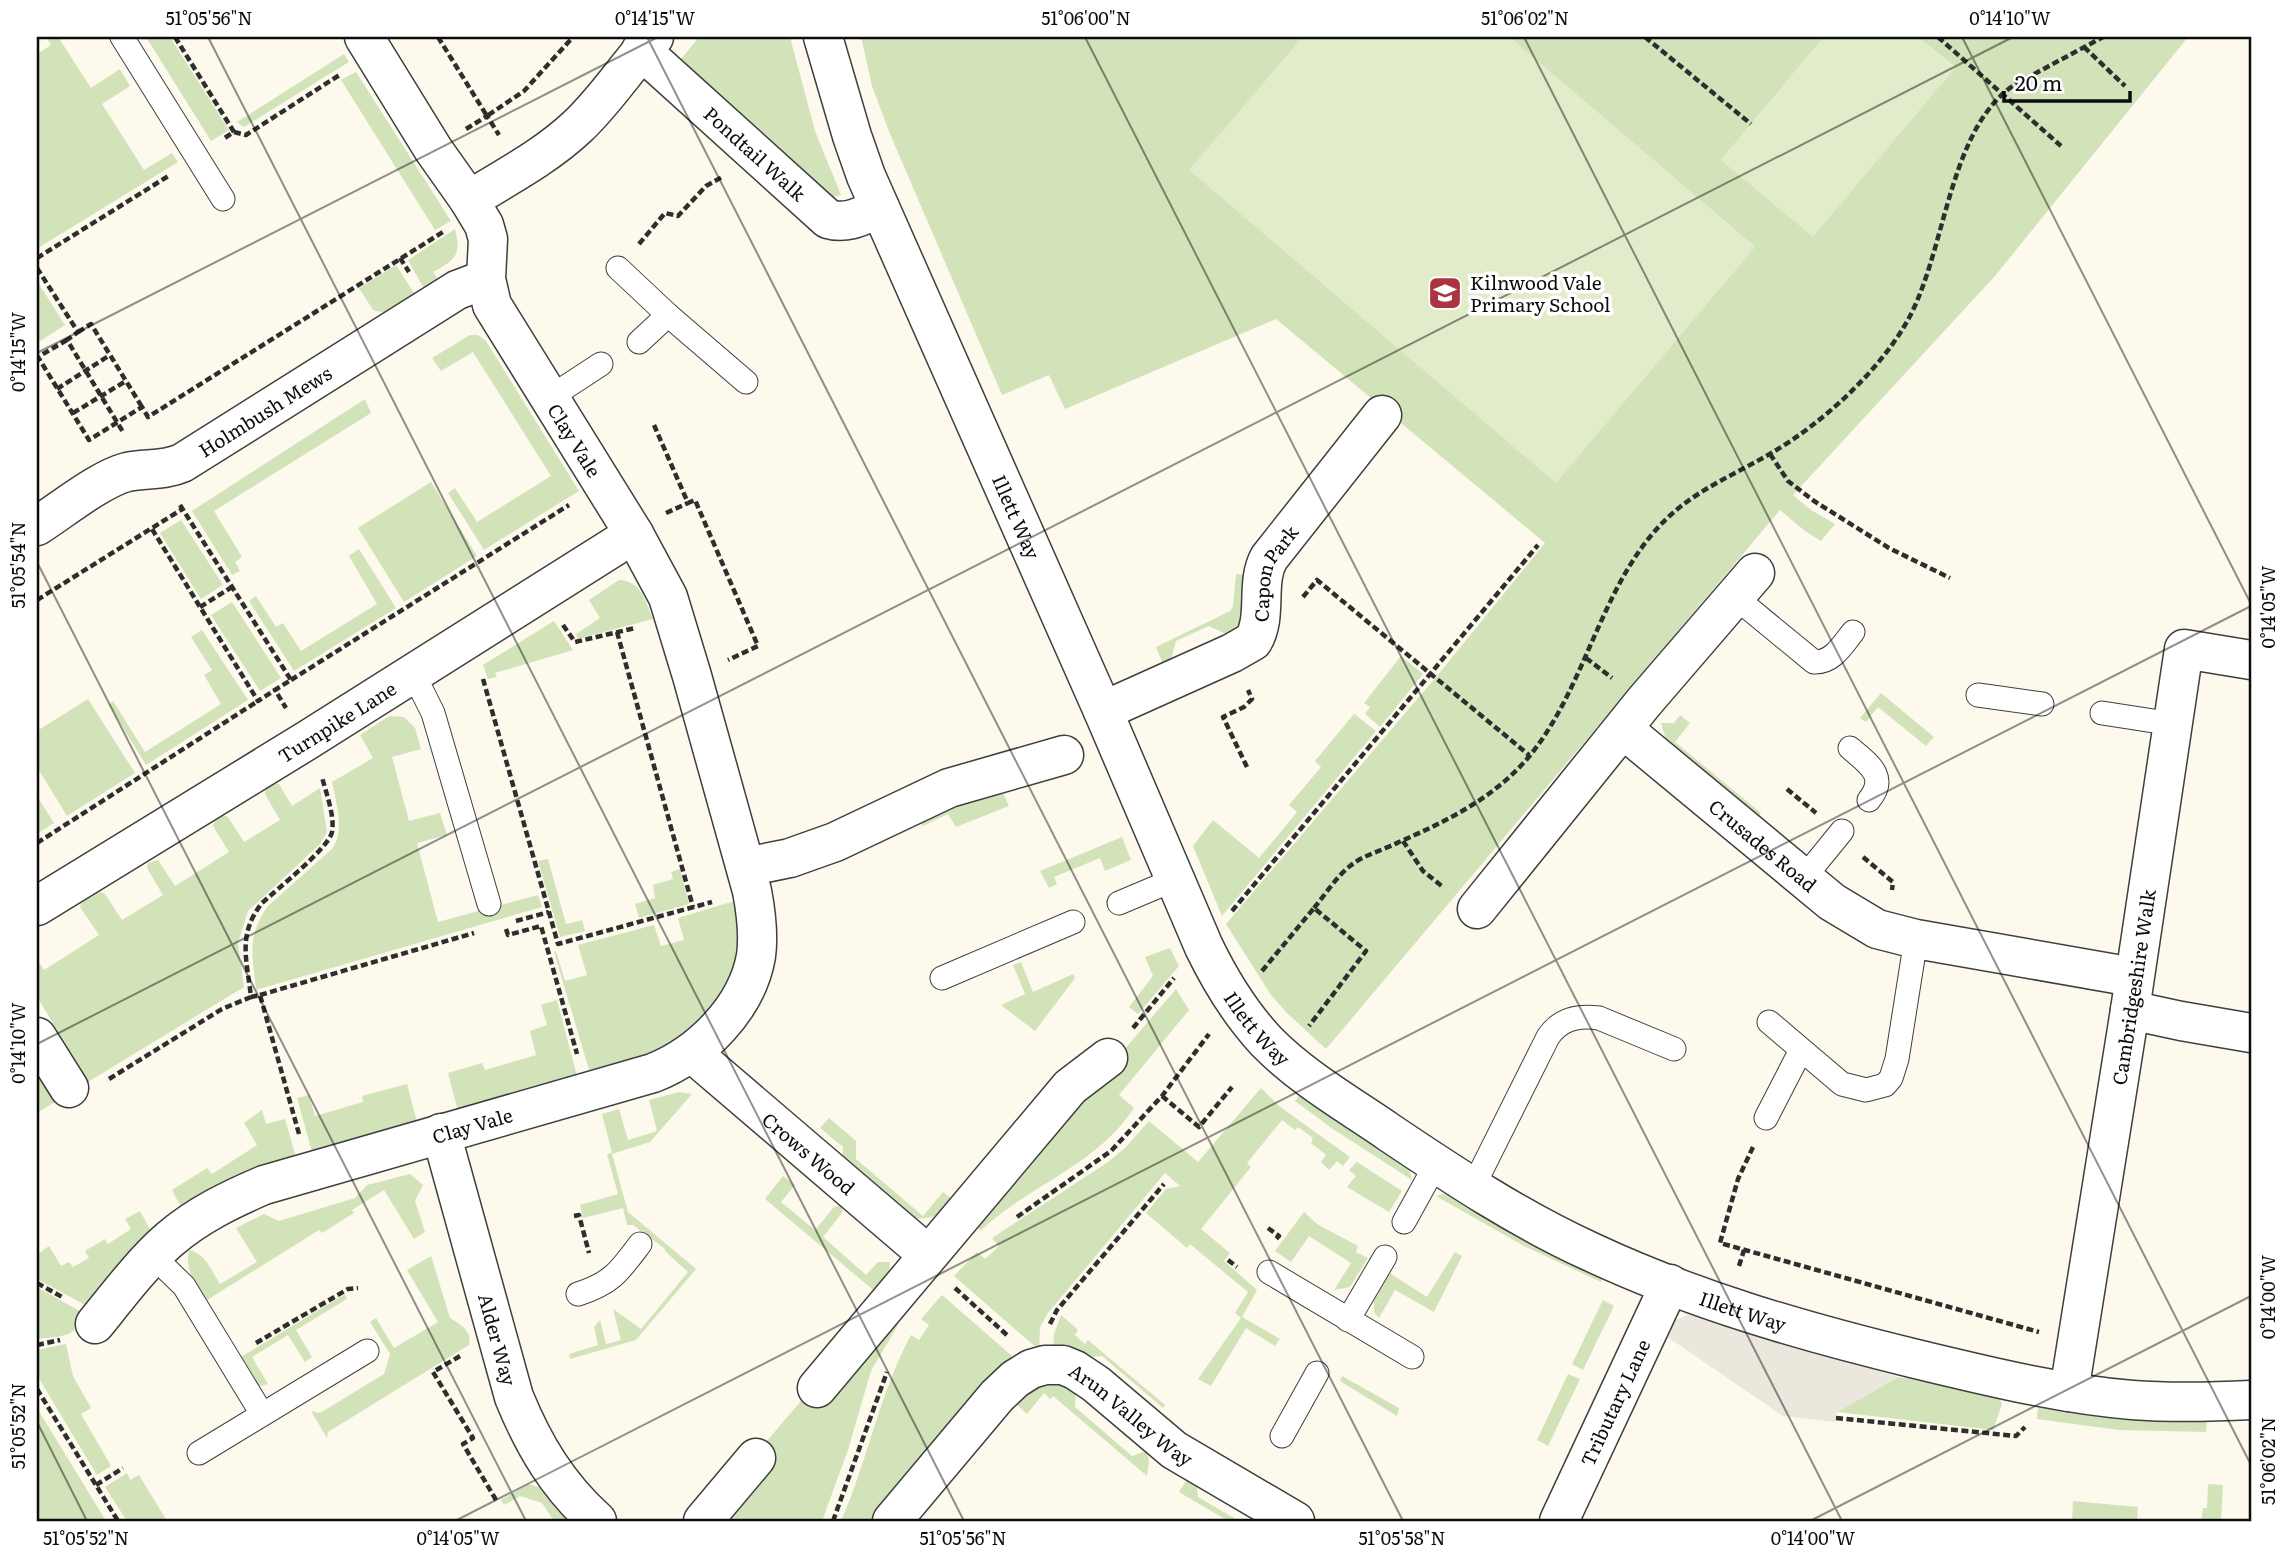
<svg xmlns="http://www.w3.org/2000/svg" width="2288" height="1558" font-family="Literata,serif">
<rect width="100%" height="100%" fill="#fdf9ec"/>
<!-- green -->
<g fill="#d2e3ba">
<path d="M46,37H64L60,40L91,88L120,69L130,86L102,104L144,170L172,153L178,162L38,248L37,54L51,45Z"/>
<path d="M146,37H170L229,130L211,141Z"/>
<path d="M699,37H790L815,131L841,195L831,197L677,64Z"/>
<path d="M861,37H1303L1190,170L1755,247L1509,37H1824L1721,160L1955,67L1918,37H2188L1995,276L1793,495L1811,510L1835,524L1821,541L1805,531L1780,510L1326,1049L1287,1013L1271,995L1226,924L1441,671L1545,543L1276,319L1065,409L1049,375L1002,395L890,134L872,86Z"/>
<path d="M344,54L349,62L244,127L237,122Z"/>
<path d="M356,72L451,221L435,230L341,80Z"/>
<path d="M455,229C462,255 455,260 433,272L440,282L426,292L408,260Z"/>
<path d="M396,265L417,298C402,308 392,316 373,310L359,288Z"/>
<path d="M37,281L65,325L37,343Z"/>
<path d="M470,335H478L486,341L579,491L484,550L448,493L455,488L477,522L551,476L473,352L441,371L432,358Z"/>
<path d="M365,399L371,413L214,511L242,557L235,562L240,571L232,575L192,511Z"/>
<path d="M431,482L477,556L404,602L358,528Z"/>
<path d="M181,520L223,585L201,599L160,533Z"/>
<path d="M359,549L396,608L294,671L249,601L256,596L276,627L283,623L301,651L377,604L349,556Z"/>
<path d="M1236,574L1244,575C1244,600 1250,619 1228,635L1209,626L1176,641L1171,660L1163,664L1156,647L1230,611L1233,606Z"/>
<path d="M619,580C640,580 646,602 653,619L578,639L576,634L600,618L589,600Z"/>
<path d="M232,602L281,678L260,691L211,615Z"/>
<path d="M554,621L573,650L495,673L497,677L488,679L483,665Z"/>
<path d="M202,630L248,700L146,765L109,705L113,701L145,752L221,704L204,675L212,670L191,637Z"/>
<path d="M1401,656L1423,674L1380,727L1365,714L1370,707L1364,703Z"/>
<path d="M1881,693L1934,737L1926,746L1878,707L1866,722L1860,718Z"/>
<path d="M88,699L135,773L67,816L37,767V731Z"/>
<path d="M1354,714L1376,731L1222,916L1193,846L1213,820L1259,858L1297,812L1289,805L1321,767L1315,761Z"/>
<path d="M1680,715L1690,723L1675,742L1761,813L1755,820L1667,743L1661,723H1674Z"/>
<path d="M389,716L404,717L415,728L421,749L392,757L409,821L440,813L447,835L417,843L438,922L538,895L542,907L256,990C253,955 246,939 267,907L333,848C345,827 336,804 332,782L373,758L360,735Z"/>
<path d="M273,783L279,784L292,806L320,788L327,832L320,844L248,911L238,943L244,987L37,1113V1072L53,1098L86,1076L37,997V959L44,970L99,935L80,907L82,902L100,892L105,894L122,920L163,895L147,868L148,863L158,860L175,886L229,852L213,826L215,821L223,815L228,817L244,842L280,820L265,794L266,788Z"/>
<path d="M1000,786L1009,806L956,827L948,814L923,826L917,816Z"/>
<path d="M37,796L54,823L37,834Z"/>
<path d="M1122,837L1131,860L1105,871L1100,858L1054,877L1057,884L1049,888L1040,871Z"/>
<path d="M548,859L566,924L582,920L585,931L560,937L538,861Z"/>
<path d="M680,869L689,904L639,918L635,904L655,898L653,885L673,879L671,872Z"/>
<path d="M741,899L740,966L701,1027L648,1057L590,1073L554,952L556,951L565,981L587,975L578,945L654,925L661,946L684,940L678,918Z"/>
<path d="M1170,948L1179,966L1138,1014L1129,1007L1153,976L1145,957Z"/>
<path d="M1021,962L1033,992L1073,974L1075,978L1035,1031L1001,1005L1025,994L1013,965Z"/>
<path d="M1176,989L1189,1010L1119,1095L1134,1108C1096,1166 1029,1185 980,1231L976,1223Z"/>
<path d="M557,1000L577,1076L458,1111L448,1073L482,1063L485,1070L536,1055L530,1031L547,1025L541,1005Z"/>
<path d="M407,1084L417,1122L312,1152L297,1098L309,1095L315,1116L363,1102L362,1096Z"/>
<path d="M1261,1088L1279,1106L1350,1157L1343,1166L1337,1161L1329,1170L1321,1162L1326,1155L1311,1143L1313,1138L1298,1127L1295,1130L1282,1120L1247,1163L1251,1167L1201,1229L1230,1253L1224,1261L1257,1290L1242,1317L1280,1339L1275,1346L1246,1328L1211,1386L1198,1379L1241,1318L1235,1313L1248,1292L1190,1244L1187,1248L1146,1213L1166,1189L1180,1186L1165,1173L1048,1313L1040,1327L1039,1350L954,1276L977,1252L985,1259L999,1246L992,1238L1108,1162L1126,1147L1149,1121L1198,1162Z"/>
<path d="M1303,1090L1408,1162L1412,1180L1333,1129L1295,1101Z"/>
<path d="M679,1092L692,1094L650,1142L612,1154L628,1212L696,1269L636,1340L570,1359L569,1354L598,1345L594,1327L600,1320L606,1344L621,1340L613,1309L641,1329L688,1272L666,1252L664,1248L633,1225H627L623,1208L583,1218L580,1205L618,1194L607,1154L612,1153L602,1114L619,1109L628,1140L657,1131L649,1100Z"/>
<path d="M262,1110L266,1124L285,1119L296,1157L185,1207L180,1205L172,1190L207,1168L212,1174L257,1145L244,1123Z"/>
<path d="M829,1118L856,1141V1159L923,1216L943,1192L953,1200C942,1217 928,1220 908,1218L842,1165L843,1147L820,1128Z"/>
<path d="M1357,1162L1402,1191L1389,1212L1347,1187L1356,1176L1349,1170Z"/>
<path d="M410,1174L423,1185L415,1201L425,1232L414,1239L384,1190L352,1210L354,1213L322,1233L319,1230L207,1300C196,1283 184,1271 189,1250C206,1254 211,1270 220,1284L257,1262L236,1228L264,1214L279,1221L355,1198L367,1185Z"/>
<path d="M783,1176L795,1185L781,1202L815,1230L834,1207L842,1205V1213L823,1237L866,1275L878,1262H890L888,1280L878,1294L765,1199Z"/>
<path d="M1452,1191L1606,1270L1601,1282L1524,1246L1436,1196Z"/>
<path d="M140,1211L152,1233L89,1307L37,1279V1255L49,1246L61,1266L69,1262L73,1267L89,1258L85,1251L105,1239L108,1244L131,1229L125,1219Z"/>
<path d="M1304,1212L1317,1224L1358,1246L1356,1252L1368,1258L1350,1287L1334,1290L1351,1263L1309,1236L1291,1262L1275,1251Z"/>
<path d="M1455,1252L1462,1256L1434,1312L1395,1290L1379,1318L1374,1312V1298L1388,1272L1427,1297Z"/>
<path d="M431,1256L450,1318C461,1325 472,1330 469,1345L328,1432L327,1438L311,1411L320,1413L384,1374L390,1354L370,1322L376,1318L394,1348L438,1322L407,1270Z"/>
<path d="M37,1287L83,1313C77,1339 60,1336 37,1339Z"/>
<path d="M345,1294L347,1299L296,1330L312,1357L305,1362L288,1335L252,1357L268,1384L261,1386L256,1384L241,1357Z"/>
<path d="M942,1295L1012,1356L874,1521H841C868,1460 879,1394 911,1335L919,1340L929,1325L921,1319Z"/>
<path d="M1603,1300L1614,1306L1583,1370L1572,1364Z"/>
<path d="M1061,1315L1078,1330L1075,1335L1085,1344L1088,1340L1165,1405L1163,1408L1102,1356L1080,1358L1053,1350L1054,1334Z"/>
<path d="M893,1322L898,1325L871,1371L848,1450L822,1521H724L775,1461L760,1449L806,1395L821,1407Z"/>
<path d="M66,1344L73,1376L91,1408L81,1414L111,1466L97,1475L41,1382L37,1371V1350Z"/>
<path d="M1568,1374L1580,1379L1548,1446L1537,1440Z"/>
<path d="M1342,1376L1399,1408L1397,1416L1340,1381Z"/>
<path d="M1898,1377L1998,1395L2002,1404L1993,1430L1837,1412Z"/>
<path d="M1038,1381L1065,1383L1076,1392L1075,1407L1132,1456L1146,1451L1149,1460L1147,1476L1053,1396L1050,1399L1044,1393L1027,1414L1014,1402Z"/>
<path d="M2038,1404L2207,1420L2206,1432L2119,1430L2037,1419Z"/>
<path d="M37,1408L106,1521H37Z"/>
<path d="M127,1473L130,1480L139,1475L167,1521H127L105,1487Z"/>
<path d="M1189,1476L1196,1481L1198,1497L1239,1521H1228L1179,1492Z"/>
<path d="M528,1484L543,1488L573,1521H554L542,1503L520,1496L504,1505L501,1500Z"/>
<path d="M2208,1484L2223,1485L2221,1521H2201L2203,1508H2207Z"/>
<path d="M2073,1501L2138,1507L2137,1521H2072Z"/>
</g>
<!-- pitch -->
<g fill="#e2eccb">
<path d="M1303,37H1509L1755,247L1556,483L1189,170Z"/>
<path d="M1824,37H1918L1955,68L1813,237L1721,160Z"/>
</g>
<!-- plaza -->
<path fill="#ece7dd" d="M1702,1314L1779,1339L1898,1377L1837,1412L1835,1422L1783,1416L1663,1334L1672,1322L1687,1315Z"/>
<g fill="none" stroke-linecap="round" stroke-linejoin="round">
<!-- service casing -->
<g stroke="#3f3f3f" stroke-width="25">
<g id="service">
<path d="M122,37L223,199"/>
<path d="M618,268L668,315L746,382"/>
<path d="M639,342L668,315"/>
<path d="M549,398L601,364"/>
<path d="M1735,597L1814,662C1833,663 1843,644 1853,632"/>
<path d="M413,673L433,713L489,904"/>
<path d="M1978,695L2042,704"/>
<path d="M2102,713L2173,724"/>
<path d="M1850,748C1867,763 1889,776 1869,800"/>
<path d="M1803,879L1842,831"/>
<path d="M1119,903L1176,879"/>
<path d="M942,978L1073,922"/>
<path d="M1769,1022L1842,1084L1866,1090L1885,1085L1891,1078L1897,1059L1916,939"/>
<path d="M1766,1118L1801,1050"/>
<path d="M1473,1187L1548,1037C1560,1019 1577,1015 1599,1018L1674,1049"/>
<path d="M1404,1222L1436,1164"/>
<path d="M152,1255L184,1286L262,1414"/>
<path d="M1269,1272L1412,1357"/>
<path d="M578,1294C612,1283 619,1272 640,1244"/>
<path d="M1348,1320L1385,1257"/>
<path d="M1282,1436L1317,1373"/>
<path d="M199,1453L367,1351"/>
</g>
</g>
<!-- minor casing -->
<g stroke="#3f3f3f" stroke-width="41">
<g id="minor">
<path id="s1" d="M641,50L828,219C848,225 863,215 880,208"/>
<path d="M469,200C506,177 545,157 577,127C606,100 627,66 654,37"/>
<path id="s2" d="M37,526C62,510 100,479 127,472C145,468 164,471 182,463L457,290L486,279"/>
<path id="s3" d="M1103,711L1232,653L1253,641C1268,616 1255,583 1269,558L1382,415"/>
<path id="s4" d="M1623,729L1832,902L1877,929L1916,939L2133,977"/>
<path d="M746,867L790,858L835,842L949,788L1064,755"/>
<path id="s5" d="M37,906L306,741L634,534"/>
<path d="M1477,909L1644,702L1755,573"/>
<path d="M2130,1010L2181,1021L2251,1033"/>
<path d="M37,1037L69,1088"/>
<path id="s6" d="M692,1053L927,1254"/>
<path id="s7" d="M441,1133L514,1397C534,1446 558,1486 597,1521"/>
<path id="s8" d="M95,1324C117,1297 144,1261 170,1239C198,1215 231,1199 264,1185L653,1073C701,1054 747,1008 756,956C759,934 756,912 752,891L692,676L668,597L634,534L492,305L486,279L488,239L484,225L469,200L433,149L364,37"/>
<path d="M817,1388L1070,1087L1108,1058"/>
<path id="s9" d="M2069,1392L2130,1010L2184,649L2251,660"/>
<path d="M703,1521L756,1458"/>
<path id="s10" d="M892,1521L997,1396L1015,1379L1031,1369L1045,1365H1063L1075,1370L1096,1384L1174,1450L1295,1521"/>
<path id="s11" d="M1559,1521L1670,1284"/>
</g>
</g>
<!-- tertiary casing -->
<g stroke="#3f3f3f" stroke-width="41">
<g id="tertiary">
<path id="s12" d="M823,37L852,136L866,176L1103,711L1204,947C1220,980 1241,1014 1266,1041C1302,1078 1348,1104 1390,1133C1454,1176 1519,1219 1589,1251C1693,1300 1805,1332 1916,1359C1987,1376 2059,1394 2132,1400C2172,1403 2212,1402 2251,1400"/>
</g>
</g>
<!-- path -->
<g stroke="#2e2e2e" stroke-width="4.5" stroke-dasharray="7 3.5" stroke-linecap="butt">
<path d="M175,37L234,132L223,139"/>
<path d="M438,37L487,116L524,91L573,37"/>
<path d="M1645,37L1751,124"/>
<path d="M1938,37L2061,146"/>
<path d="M2084,47L2125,86"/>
<path d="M466,129L487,116L499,135"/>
<path d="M234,132L246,135L341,74"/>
<path d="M639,244L665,213L678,216L706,186L722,177"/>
<path d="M37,258L170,175"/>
<path d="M400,258L409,272"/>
<path d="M37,268L78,332L67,340L123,432"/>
<path d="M78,332L91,324L142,407"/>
<path d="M67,340L38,357L89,440L142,407L148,417L443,232"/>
<path d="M57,389L110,355"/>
<path d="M73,413L126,381"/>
<path d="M654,425L688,503L695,500L758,646L728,660"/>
<path d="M1770,454L1788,481L1814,501L1889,548L1950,578"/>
<path d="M180,505L291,680L275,690L286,708"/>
<path d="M666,513L688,503"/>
<path d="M152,529L258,701L275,690"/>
<path d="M1303,597L1317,580L1529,755"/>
<path d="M37,600L184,508"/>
<path d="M200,607L232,587"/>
<path d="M563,625L575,642L635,628"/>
<path d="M617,632L693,907"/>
<path d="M1586,658L1612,678"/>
<path d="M483,679L558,944L712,902"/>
<path d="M291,680L569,505"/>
<path d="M1247,767L1223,717L1244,707L1252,699L1248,690"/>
<path d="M1787,789L1816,813"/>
<path d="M1403,841L1423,871L1443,887"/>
<path d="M37,843L258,701"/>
<path d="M1863,857L1893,882L1892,890"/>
<path d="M1314,908C1325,895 1336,877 1350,866C1363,855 1384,850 1399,842C1447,821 1492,799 1527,759C1589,686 1601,575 1674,512C1704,486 1740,472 1773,452C1821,424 1877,373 1905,325C1945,258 1946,142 2006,91C2015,83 2027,78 2038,72C2060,60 2081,49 2103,37"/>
<path d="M1232,911L1538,545"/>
<path d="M516,921L549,912"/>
<path d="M506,929L508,935L541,926L577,1054"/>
<path d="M1262,971L1314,908L1366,951L1309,1026"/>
<path d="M260,995L474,933"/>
<path d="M1133,1028L1174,978"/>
<path d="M109,1079L222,1009L251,997"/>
<path d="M1162,1096L1199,1127L1232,1087"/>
<path d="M299,1134L260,995L251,997C247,960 237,935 262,903C276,890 329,848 332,832C335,816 326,793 322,777"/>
<path d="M1753,1147L1738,1179L1720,1243L2039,1332"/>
<path d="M574,1216L579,1215L589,1253"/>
<path d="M1017,1217L1111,1151L1162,1096L1209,1034"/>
<path d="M1268,1228L1279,1236L1276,1239"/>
<path d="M1228,1260L1237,1267"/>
<path d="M1739,1266L1744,1250"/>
<path d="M37,1283L64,1298"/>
<path d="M955,1288L1008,1336"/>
<path d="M1050,1324L1057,1310L1164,1184"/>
<path d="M256,1343L348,1289L358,1288"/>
<path d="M37,1345L60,1340"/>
<path d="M460,1356L433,1372L473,1438L463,1444L496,1500"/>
<path d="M37,1389L118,1521"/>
<path d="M1836,1418L2016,1436L2025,1427"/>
<path d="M96,1485L123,1468"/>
<path d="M833,1521L887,1372"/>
</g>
<!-- service -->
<use href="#service" stroke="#fff" stroke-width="23"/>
<!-- minor -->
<use href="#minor" stroke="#fff" stroke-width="38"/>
<!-- tertiary -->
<use href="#tertiary" stroke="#fff" stroke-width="38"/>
</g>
<!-- ticks -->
<path fill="none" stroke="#0c0c0c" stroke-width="2" stroke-opacity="0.45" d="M208,37L964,1521M647,37L1403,1521M1085,37L1842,1521M1524,37L2251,1465M1962,37L2251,604M37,353L658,37M37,562L526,1521M37,1044L2013,37M37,1422L87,1521M455,1521L2251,606M1810,1521L2251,1296"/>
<!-- icons -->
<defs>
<g id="school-square" transform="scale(1.75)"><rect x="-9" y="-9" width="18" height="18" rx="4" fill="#ac3440" stroke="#fff"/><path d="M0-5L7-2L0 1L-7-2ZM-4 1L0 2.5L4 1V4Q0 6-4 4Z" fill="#fff"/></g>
</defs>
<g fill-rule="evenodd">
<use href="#school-square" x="1445" y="293"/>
</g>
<g text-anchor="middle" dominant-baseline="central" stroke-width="7" stroke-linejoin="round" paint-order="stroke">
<!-- street labels -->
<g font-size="19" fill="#0c0c0c" stroke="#fff">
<text stroke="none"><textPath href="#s1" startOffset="154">Pondtail Walk</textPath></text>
<text stroke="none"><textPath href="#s2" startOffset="259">Holmbush Mews</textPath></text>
<text transform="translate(575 440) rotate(58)">Clay Vale</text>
<text stroke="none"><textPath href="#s12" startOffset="518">Illett Way</textPath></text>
<text stroke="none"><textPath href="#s3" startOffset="238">Capon Park</textPath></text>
<text stroke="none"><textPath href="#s5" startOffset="352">Turnpike Lane</textPath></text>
<text stroke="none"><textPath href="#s4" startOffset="182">Crusades Road</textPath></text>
<text stroke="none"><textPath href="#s9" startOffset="410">Cambridgeshire Walk</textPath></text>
<text stroke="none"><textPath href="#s12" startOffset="1085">Illett Way</textPath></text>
<text stroke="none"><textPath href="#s8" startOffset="439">Clay Vale</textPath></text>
<text stroke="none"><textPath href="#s6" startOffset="154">Crows Wood</textPath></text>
<text stroke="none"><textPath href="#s12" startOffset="1652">Illett Way</textPath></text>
<text stroke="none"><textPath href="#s7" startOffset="214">Alder Way</textPath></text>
<text stroke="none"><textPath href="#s11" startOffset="131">Tributary Lane</textPath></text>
<text stroke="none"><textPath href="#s10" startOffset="324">Arun Valley Way</textPath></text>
</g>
<!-- poi labels -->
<g font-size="19" fill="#0c0c0c" stroke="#fff" text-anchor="start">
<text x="1470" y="282">Kilnwood Vale<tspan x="1470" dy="22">Primary School</tspan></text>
</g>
</g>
<!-- border -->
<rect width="2288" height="1558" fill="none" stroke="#ffffff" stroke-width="77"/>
<!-- scale -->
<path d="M2004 91v10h126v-10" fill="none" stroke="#0c0c0c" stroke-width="3.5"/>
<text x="2015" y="91" font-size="21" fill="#0c0c0c" stroke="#ffffff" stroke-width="5" paint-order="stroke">20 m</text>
<rect x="38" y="38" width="2212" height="1482" fill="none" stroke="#0c0c0c" stroke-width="2.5"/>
<g font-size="18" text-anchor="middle" fill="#0c0c0c">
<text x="209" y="25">51°05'56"N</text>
<text x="655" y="25">0°14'15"W</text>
<text x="1086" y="25">51°06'00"N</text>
<text x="1525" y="25">51°06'02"N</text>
<text x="2010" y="25">0°14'10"W</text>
<text transform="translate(19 352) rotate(-90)" y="6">0°14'15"W</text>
<text transform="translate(19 565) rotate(-90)" y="6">51°05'54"N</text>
<text transform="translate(2269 607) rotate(-90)" y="6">0°14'05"W</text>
<text transform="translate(19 1043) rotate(-90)" y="6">0°14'10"W</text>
<text transform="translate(2269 1297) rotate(-90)" y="6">0°14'00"W</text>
<text transform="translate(19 1426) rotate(-90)" y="6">51°05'52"N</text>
<text transform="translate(2269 1461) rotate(-90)" y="6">51°06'02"N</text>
<text x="86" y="1545">51°05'52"N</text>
<text x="458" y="1545">0°14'05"W</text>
<text x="963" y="1545">51°05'56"N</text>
<text x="1402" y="1545">51°05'58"N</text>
<text x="1813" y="1545">0°14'00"W</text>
</g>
</svg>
